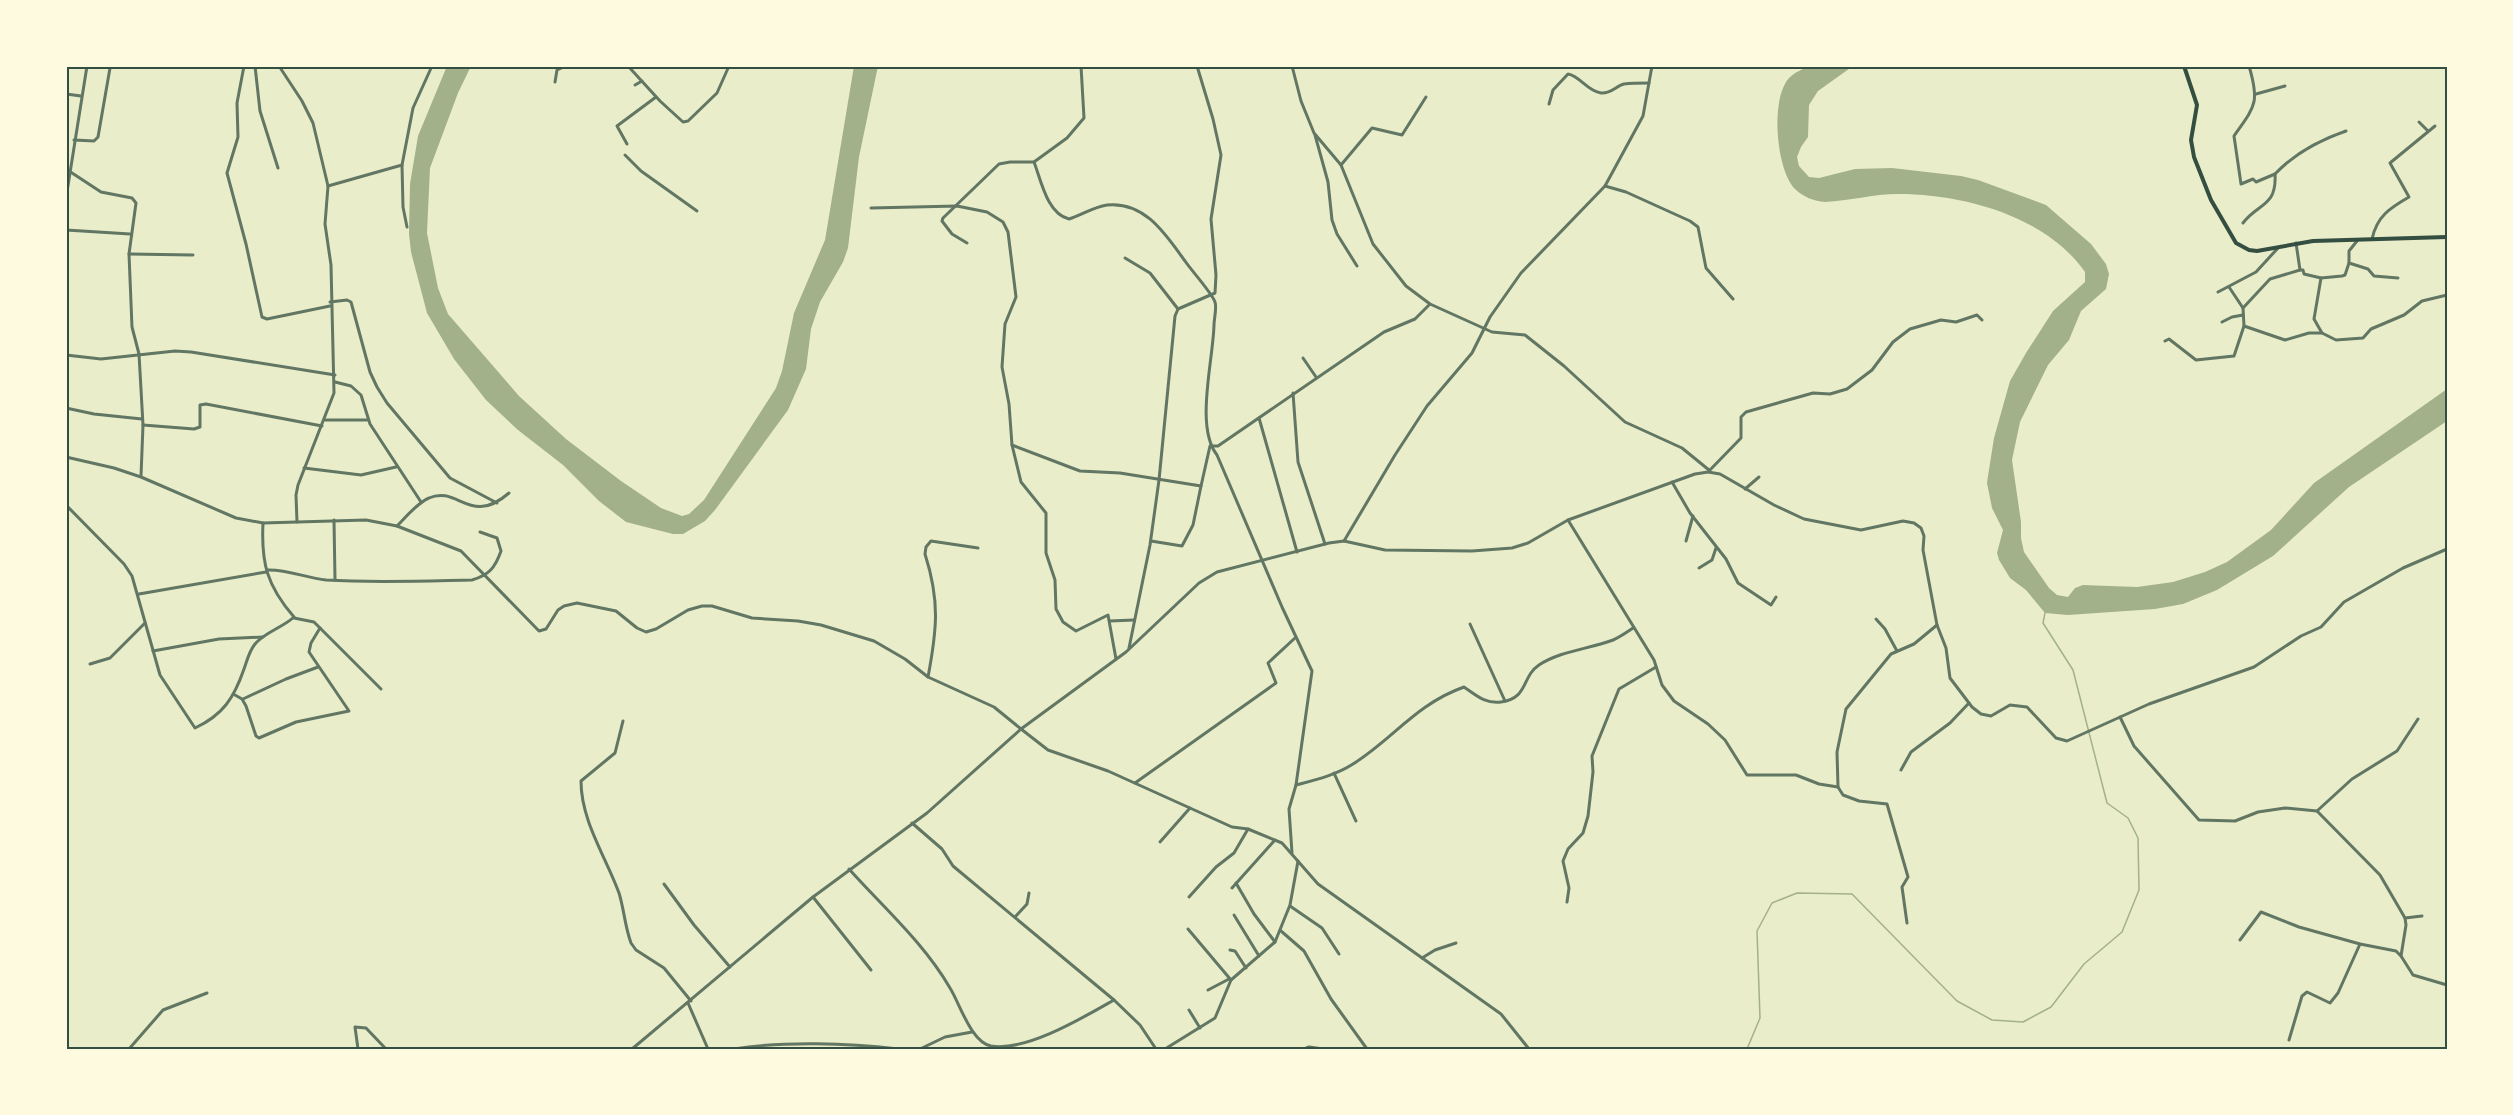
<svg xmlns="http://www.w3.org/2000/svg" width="2513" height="1115" font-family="Lato,sans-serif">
<rect width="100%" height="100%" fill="#e9edc9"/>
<!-- water -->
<g fill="#a3b18a">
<path d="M447,66H471L458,93L430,168L427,233L438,288L448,314L519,396L566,439L621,481L661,508L682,516L689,514L704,500L776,388L782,371L794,313L825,240L854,66H878L859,157L848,248L843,262L820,302L811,329L806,369L788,410L715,510L705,521L683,534H673L626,522L599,501L563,465L518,430L486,400L454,359L427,313L411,252L409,234L410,184L418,136Z"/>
<path d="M1810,66H1853L1818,91L1809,105L1808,137L1801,147L1797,157L1799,166L1809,177L1819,178L1855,169L1892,168L1961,176L1978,180L2046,205L2091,244L2106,264L2109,274L2106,289L2081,311L2069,340L2048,365L2020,422L2012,460L2021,522V538L2024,552L2049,588L2057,595L2068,597L2075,588L2083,585L2137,587L2173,582L2205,572L2227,562L2271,530L2314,483L2447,389V421L2349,487L2273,556L2217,590L2183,604L2155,609L2068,615L2045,613L2026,590L2010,578L1999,560L1997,553L2003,530L1992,508L1987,483L1988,476L1994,438L2010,381L2026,353L2053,311L2085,282V272C2046,216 1963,194 1898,194C1873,194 1849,201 1825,202C1814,201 1803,197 1795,189C1776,169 1770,99 1789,78C1795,72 1803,69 1810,66Z"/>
</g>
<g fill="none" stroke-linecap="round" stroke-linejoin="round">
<!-- stream -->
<path stroke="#a3b18a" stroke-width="1.5" d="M1747,1049L1760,1018L1757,931L1772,903L1797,893L1852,894L1957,1001L1992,1020L2023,1022L2051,1007L2084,964L2122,932L2139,890L2138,838L2128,818L2107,803L2073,670L2043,623L2045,613"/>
<!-- minor -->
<g stroke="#617663" stroke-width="3">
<path d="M244,66L237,103L238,137L227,173L246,244L262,317L267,319L330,306"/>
<path d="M255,66L260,111L278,168"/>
<path d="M279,66L302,101L313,123L328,186L325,224L331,265L334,393L298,485L296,495L297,522"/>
<path d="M628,66L660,101L683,122L688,121L717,93L729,66"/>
<path d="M1292,66L1301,101L1314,133L1341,165L1373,244L1406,286L1430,304L1492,332L1525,335L1564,366L1625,422L1682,448L1709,470"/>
<path d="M2249,66C2260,103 2255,106 2234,136L2241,184L2253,179L2256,182L2275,174"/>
<path d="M555,82L557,70L566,66"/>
<path d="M635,85L642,81"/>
<path d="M66,94L81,96"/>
<path d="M2256,94L2285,86"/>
<path d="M1549,104L1553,90L1568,74C1580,76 1587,91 1601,93C1611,94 1616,86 1624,84C1632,83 1641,83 1649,83"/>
<path d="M2419,122L2428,131"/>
<path d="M1315,135L1328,182L1332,220L1337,234L1357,266"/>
<path d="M74,140L94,141L98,137L110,68"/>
<path d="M627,144L617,126L656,97"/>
<path d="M625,155L641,171L697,211"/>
<path d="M1034,162C1041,180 1047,214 1069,219C1082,215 1093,207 1107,205C1145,201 1166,235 1185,261C1191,270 1212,293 1215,302C1217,308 1214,319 1214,325C1213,362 1195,427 1217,455L1282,607L1312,671L1296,785L1289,809L1292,853"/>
<path d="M402,165L403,207L407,227"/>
<path d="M1341,165L1372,128L1402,135L1426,97"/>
<path d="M66,169L101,192L132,198L136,203L129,254L132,327L139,354L143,425L141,476"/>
<path d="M328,186L402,165L413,108L432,66"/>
<path d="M1605,186L1626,192L1690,221L1698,227L1706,268L1733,299"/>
<path d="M66,198L87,66"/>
<path d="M871,208L957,206L987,212L1003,222L1008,232L1016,297L1005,324L1002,367L1009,404L1012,445L1080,471L1120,473L1201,486L1210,446H1218L1384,332L1415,319L1430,304"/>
<path d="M2243,223C2258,203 2277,207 2275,174C2294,154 2320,140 2346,131"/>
<path d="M66,230L130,234"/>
<path d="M2372,239C2377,216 2390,208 2409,197L2390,163L2435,126"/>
<path d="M2357,241L2349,251V263L2368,269L2374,276L2398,278"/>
<path d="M967,243L952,234L942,221L943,218L999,164L1010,162H1034L1067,138L1084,118L1081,66"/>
<path d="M129,254L193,255"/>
<path d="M1125,258L1150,273L1178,309"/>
<path d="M2300,270H2303L2304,274L2321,278L2342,276L2345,275L2349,263"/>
<path d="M2321,278L2314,319L2322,333"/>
<path d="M2229,287L2243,308"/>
<path d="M2218,292L2256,272L2278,248"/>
<path d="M330,302L347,300L351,302L370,372L377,387L387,403L450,478L497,503"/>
<path d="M2222,322L2232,317L2243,315"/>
<path d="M2244,326L2285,340L2309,333H2322L2336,340L2363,338L2371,329L2404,315L2422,301L2447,295"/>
<path d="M2165,341L2169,339L2196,360L2234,356L2244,326L2243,308L2270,279L2300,270L2296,243"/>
<path d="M66,355L101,359L175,351L191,352L335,375"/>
<path d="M1303,358L1316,377"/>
<path d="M335,382L351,386L361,395L370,424L421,502"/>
<path d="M1293,393L1298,462L1325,544"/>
<path d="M66,408L94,414L142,419"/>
<path d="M1259,418L1297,552"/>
<path d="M325,420H367"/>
<path d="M143,425L194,429L200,427V405L206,404L322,426"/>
<path d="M1012,445L1021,482L1046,513V553L1055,580L1056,609L1063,622L1076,631L1108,615L1116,659"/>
<path d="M66,457L114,468L141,477L236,518L263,523L366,520L397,526L461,551L539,631L546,629L558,610L564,606L577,603L616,611L637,628L646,632L656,629L688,610L702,606H712L752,618L798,621L821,625L874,641L905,659L928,677L994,707L1021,729"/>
<path d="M304,468L361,475L396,467"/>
<path d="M1709,471L1741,438V417L1746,412L1813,393L1830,394L1847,389L1872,370L1893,342L1910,329L1941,320L1956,322L1977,315L1982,320"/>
<path d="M1672,482L1690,513L1726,559L1738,583L1771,605L1776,597"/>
<path d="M1745,489L1759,477"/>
<path d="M66,505L124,564L132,576L160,675L195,728C223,715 234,698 244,669C247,661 249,651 255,644C265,632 282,628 294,617C267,586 261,563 263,523"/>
<path d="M334,520L335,580"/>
<path d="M1568,520L1654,660L1662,685L1674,701L1708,724L1725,740L1747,775H1796L1819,784L1838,787"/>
<path d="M397,526C406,517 417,503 429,498C458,485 470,527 509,493"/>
<path d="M1151,541L1182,546L1193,525L1201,486"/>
<path d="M1344,541L1395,455L1427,406L1472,353L1490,317L1521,273L1605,186L1643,116L1652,66"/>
<path d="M1686,541L1693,516"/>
<path d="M1699,568L1712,560L1716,548"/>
<path d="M267,570C287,569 306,578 326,580C374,583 424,581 472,580C489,575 495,568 501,551L497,538L480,532"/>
<path d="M139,594L266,572"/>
<path d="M294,618L314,622L381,689"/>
<path d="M1876,619L1885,629L1897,651"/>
<path d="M1110,621L1134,620"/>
<path d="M1470,624L1505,701"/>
<path d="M1129,648L1150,545L1159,480L1175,316L1178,309L1215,293L1216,275L1211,219L1221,155L1213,119L1197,66"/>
<path d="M153,651L219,639L263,637"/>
<path d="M90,664L110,658L145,623"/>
<path d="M928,677C937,629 940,601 925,554L926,547L931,541L978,548"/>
<path d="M235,695L242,699L246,706L256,736L259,738L296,722L349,711L309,652L311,643L320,628"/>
<path d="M243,699L286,679L318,667"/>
<path d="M623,721L615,753L581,781C581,821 606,857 619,893C624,909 625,927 631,943L636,950L664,968L691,1001"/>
<path d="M1901,770L1911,752L1950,723L1969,703"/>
<path d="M1334,773L1356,821"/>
<path d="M1135,783L1276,683L1268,663L1295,638"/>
<path d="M1296,785C1315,780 1336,775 1353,764C1393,739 1416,704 1464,687C1476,695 1485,704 1501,702C1529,698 1521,677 1539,665C1560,651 1589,649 1613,640C1620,637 1627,632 1633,628"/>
<path d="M2317,811L2352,779L2397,751L2418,719"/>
<path d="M912,823L942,849L953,866L1114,1000L1140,1025L1156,1049"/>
<path d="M1160,842L1190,808"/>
<path d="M849,869C883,907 924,943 950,988C960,1004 971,1042 991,1046C1026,1052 1084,1017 1114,1000"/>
<path d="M1236,883L1254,914L1275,942"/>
<path d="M664,884L694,925L730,967"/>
<path d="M1232,888L1275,840"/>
<path d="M813,897L871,970"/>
<path d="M1189,897L1216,867L1234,853L1248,829"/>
<path d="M1567,902L1569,888L1563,861L1568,849L1583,833L1588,816L1593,772L1592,756L1619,689L1656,667"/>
<path d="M1290,906L1322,928L1339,954"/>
<path d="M1234,915L1259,956"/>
<path d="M1015,917L1027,904L1029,893"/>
<path d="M2405,918L2422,916"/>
<path d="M1907,923L1902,887L1908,877L1887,804L1859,801L1843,795L1838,787L1837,752L1846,709L1891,654L1914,644L1937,625"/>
<path d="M1188,929L1231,980"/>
<path d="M1281,931L1304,951L1331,999L1367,1049"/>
<path d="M2240,940L2261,912L2299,927L2360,944L2396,951L2401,956"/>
<path d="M1230,950L1235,951L1246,968"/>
<path d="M1422,958L1435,950L1456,943"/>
<path d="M1208,990L1229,979"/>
<path d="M688,1003L708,1049"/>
<path d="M1189,1010L1200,1028"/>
<path d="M2289,1040L2302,996L2307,992L2330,1003L2338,993L2360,944"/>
<path d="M129,1049L163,1010L207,993"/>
<path d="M358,1049L355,1027L366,1028L386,1049"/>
<path d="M734,1049C784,1041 848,1043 898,1049"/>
<path d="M920,1049L945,1037L972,1032"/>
<path d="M1165,1049L1215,1018L1231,980L1275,942L1290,905L1298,861"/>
<path d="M1304,1049L1309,1047L1323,1049"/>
</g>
<!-- tertiary -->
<g stroke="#617663" stroke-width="3">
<path d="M2120,717L2134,746L2199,820L2235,821L2258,812L2285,808L2317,811L2380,875L2405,918L2406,925L2401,956L2413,975L2447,985"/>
<path d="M1021,729L1048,750L1108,771L1232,827L1248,829L1282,843L1318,884L1501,1014L1529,1049"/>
<path d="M632,1049L813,897L927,813L1021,729L1126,652L1199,583L1217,572L1329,543L1344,541L1385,550L1472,551L1512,548L1528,543L1568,520L1695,474L1708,472L1720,474L1774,505L1804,519L1861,530L1903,521L1914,523L1921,528L1924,536L1923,550L1937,625L1946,648L1950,678L1972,707L1981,714L1991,716L2010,705L2027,707L2056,738L2067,741L2149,704L2254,667L2301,636L2321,627L2344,602L2403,568L2447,549"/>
</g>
<!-- secondary -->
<path stroke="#344e41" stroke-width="4" d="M2184,66L2197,105L2191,140L2194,157L2211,200L2236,243L2249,250L2257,251L2313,241L2447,237"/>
</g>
<!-- border -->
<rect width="2513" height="1115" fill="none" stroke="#fefae0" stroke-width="135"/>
<rect x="68" y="68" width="2378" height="980" fill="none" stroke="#344e41" stroke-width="2"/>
</svg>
